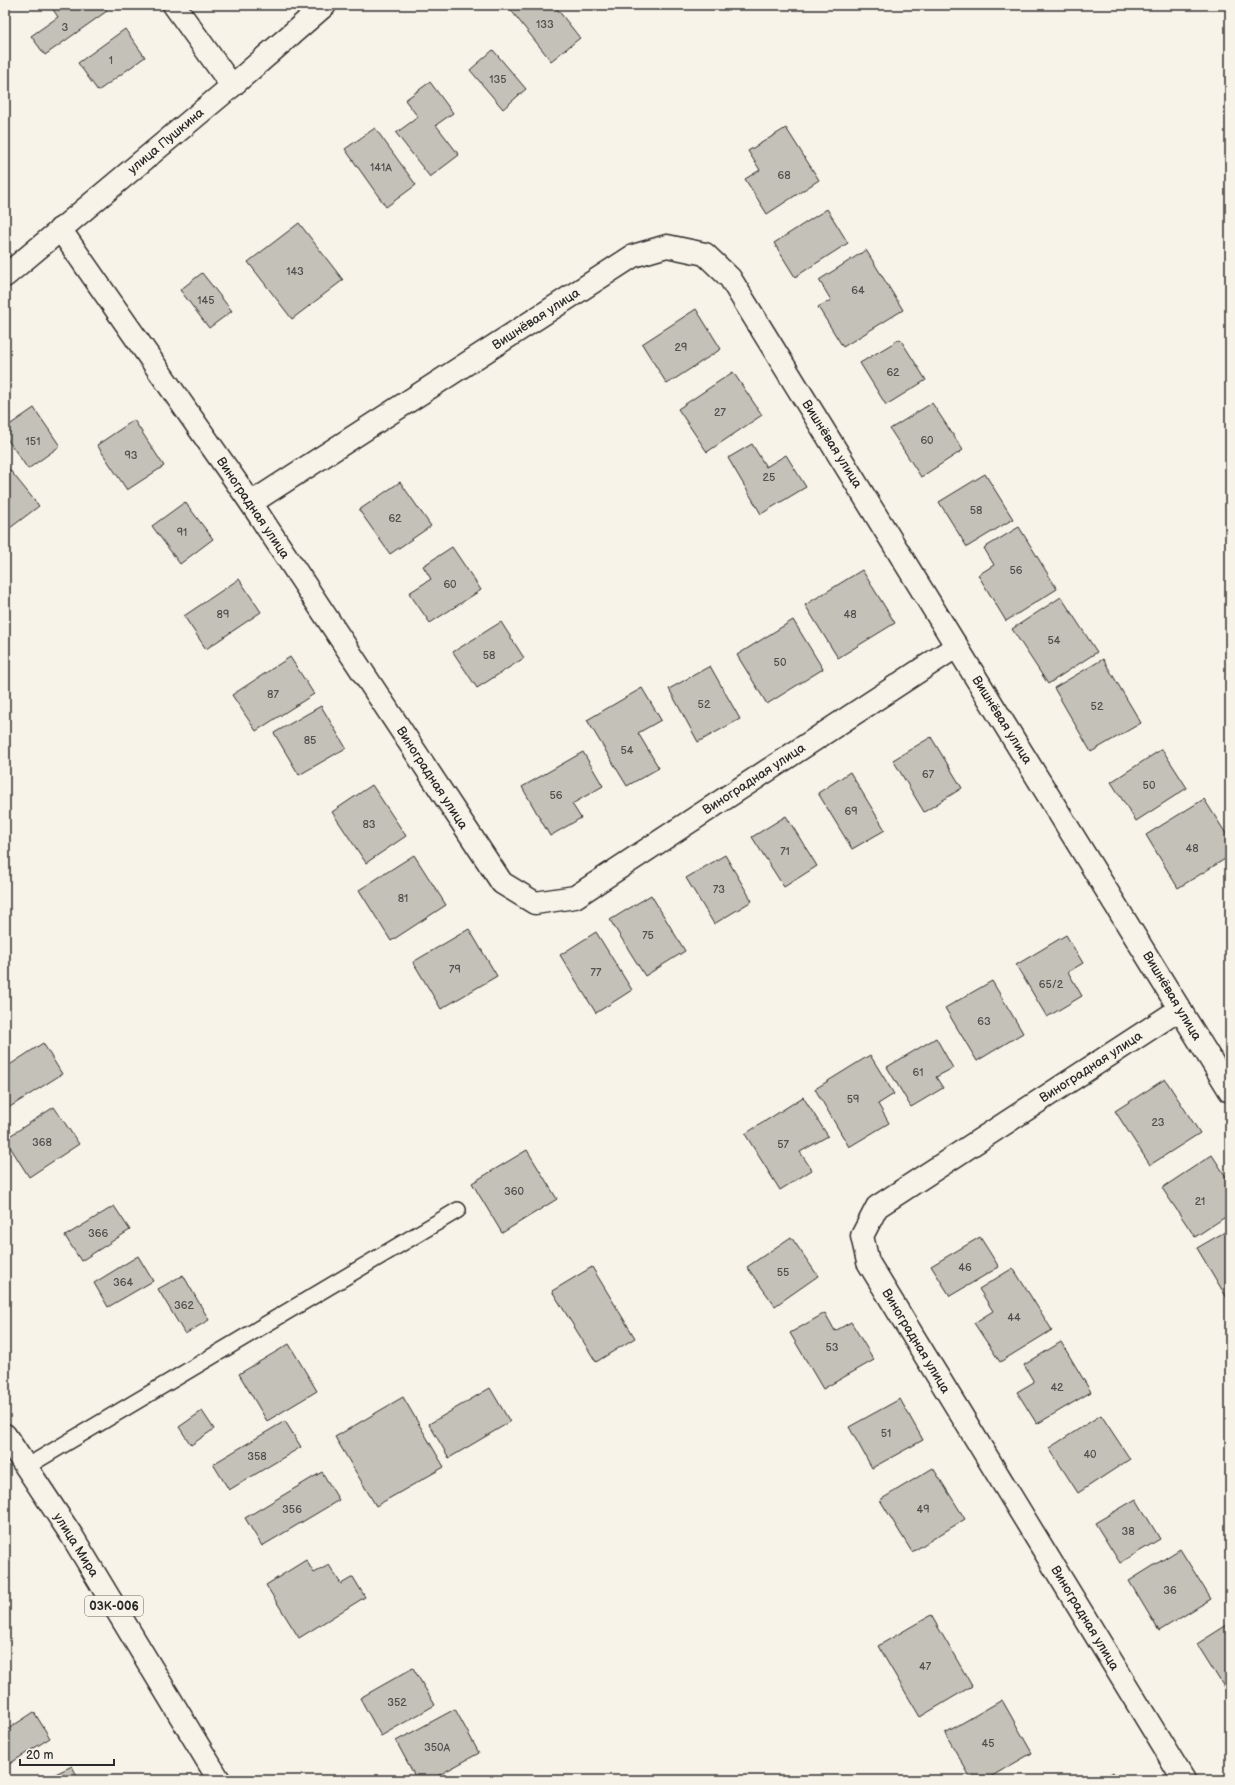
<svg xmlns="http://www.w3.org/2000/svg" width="1235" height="1785" font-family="'Balsamiq Sans',sans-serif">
<rect width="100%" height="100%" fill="#f7f3e8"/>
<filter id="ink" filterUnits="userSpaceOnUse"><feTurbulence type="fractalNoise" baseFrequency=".025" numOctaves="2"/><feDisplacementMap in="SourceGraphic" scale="8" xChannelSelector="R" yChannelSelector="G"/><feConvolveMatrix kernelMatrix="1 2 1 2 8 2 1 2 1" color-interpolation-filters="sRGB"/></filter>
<g filter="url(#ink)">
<!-- building -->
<g fill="#c4c1b9" stroke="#2b2b2b">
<path d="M50,5H102L107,11L45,55L31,36L58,17Z"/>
<path d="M515,5H554L580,38L551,61L510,9Z"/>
<path d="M125,29L145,57L98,91L78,63Z"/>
<path d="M493,50L526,89L503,109L470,70Z"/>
<path d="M430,82L453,113L436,125L459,155L430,177L396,133L418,117L405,100Z"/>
<path d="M375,128L416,185L386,207L345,149Z"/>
<path d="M786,128L819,180L767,214L745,179L760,170L748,151Z"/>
<path d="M827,209L848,243L795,277L774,243Z"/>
<path d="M299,223L343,280L292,319L248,262Z"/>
<path d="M866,250L903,310L843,347L818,307L831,300L819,280Z"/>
<path d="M202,273L232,311L209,328L180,290Z"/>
<path d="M696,309L721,349L667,384L642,344Z"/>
<path d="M900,339L926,380L886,405L860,363Z"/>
<path d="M733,372L762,415L707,452L678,409Z"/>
<path d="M932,403L963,450L921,477L890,429Z"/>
<path d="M34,408L60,446L28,469L5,436V428Z"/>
<path d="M134,420L164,466L127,490L97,445Z"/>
<path d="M752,444L766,467L786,455L806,487L761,514L728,458Z"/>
<path d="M5,464L39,506L10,528L5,522Z"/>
<path d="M985,474L1013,519L967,547L939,502Z"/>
<path d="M400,482L431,526L390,554L359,510Z"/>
<path d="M185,502L213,539L180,564L152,526Z"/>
<path d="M1019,527L1057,589L1006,621L978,575L994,565L984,548Z"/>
<path d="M452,547L481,590L430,623L409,593L431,579L423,566Z"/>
<path d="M862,570L895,623L838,658L805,605Z"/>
<path d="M239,579L261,612L206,649L184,616Z"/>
<path d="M1061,597L1097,652L1048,684L1012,629Z"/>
<path d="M793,620L823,669L767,704L737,655Z"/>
<path d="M501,622L524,658L477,688L453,652Z"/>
<path d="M290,657L314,694L256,731L232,695Z"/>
<path d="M1103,659L1141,723L1091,752L1054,688Z"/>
<path d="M710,666L740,719L698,742L669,689Z"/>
<path d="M642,688L661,720L638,733L659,768L627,786L587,720Z"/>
<path d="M321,706L346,748L299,775L274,733Z"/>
<path d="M931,737L962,788L924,812L893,760Z"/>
<path d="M1162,749L1187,788L1136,821L1111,782Z"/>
<path d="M583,752L603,786L572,804L581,818L550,836L522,787Z"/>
<path d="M850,772L885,830L852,849L818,793Z"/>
<path d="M372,785L406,836L366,863L332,812Z"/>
<path d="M1204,799L1230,840V856L1178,888L1146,835Z"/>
<path d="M786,816L817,866L784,887L752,837Z"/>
<path d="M414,855L446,905L391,941L359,890Z"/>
<path d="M725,855L752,901L714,924L686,878Z"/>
<path d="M651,895L685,951L645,976L610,920Z"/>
<path d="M469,929L497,976L441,1009L413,962Z"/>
<path d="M596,932L632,990L596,1013L560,955Z"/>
<path d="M1066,935L1083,963L1068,972L1082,996L1047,1017L1016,965Z"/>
<path d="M992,981L1023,1033L977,1061L945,1008Z"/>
<path d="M936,1038L953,1068L936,1077L943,1088L911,1107L887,1067Z"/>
<path d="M43,1043L62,1074L5,1110V1068Z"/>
<path d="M870,1055L894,1094L878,1104L889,1123L849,1147L815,1089Z"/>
<path d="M1165,1079L1200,1133L1150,1165L1115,1111Z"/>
<path d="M803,1097L828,1136L800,1152L812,1170L780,1190L745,1134Z"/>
<path d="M54,1107L79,1144L29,1177L5,1139Z"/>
<path d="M527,1150L557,1199L502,1233L472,1183Z"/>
<path d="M1212,1155L1230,1183V1214L1195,1237L1162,1188Z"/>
<path d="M114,1206L130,1230L81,1261L65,1236Z"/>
<path d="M1230,1229V1303L1197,1248Z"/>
<path d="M791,1237L818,1276L775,1306L747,1267Z"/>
<path d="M980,1237L999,1267L950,1296L931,1266Z"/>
<path d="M138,1256L153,1281L108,1307L94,1283Z"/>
<path d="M592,1267L635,1338L596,1362L552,1291Z"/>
<path d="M1013,1268L1052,1330L1000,1362L974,1323L993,1311L979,1289Z"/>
<path d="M183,1275L209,1320L185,1334L158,1289Z"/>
<path d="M825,1313L835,1331L851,1322L874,1360L823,1389L790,1333Z"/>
<path d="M1061,1342L1091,1392L1037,1424L1017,1392L1034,1382L1024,1365Z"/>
<path d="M289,1344L317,1391L267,1421L239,1374Z"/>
<path d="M490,1388L510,1422L449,1458L429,1424Z"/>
<path d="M403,1397L444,1467L376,1506L335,1437Z"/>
<path d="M900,1399L923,1440L872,1468L849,1427Z"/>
<path d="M202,1411L214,1429L191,1445L179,1427Z"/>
<path d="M1101,1415L1130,1459L1078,1493L1049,1448Z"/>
<path d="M285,1421L301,1447L229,1490L213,1464Z"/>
<path d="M933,1468L965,1519L912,1552L880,1500Z"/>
<path d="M322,1472L339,1500L262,1546L245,1518Z"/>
<path d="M1136,1499L1160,1539L1120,1563L1095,1523Z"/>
<path d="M1180,1549L1211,1599L1159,1631L1129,1581Z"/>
<path d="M306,1560L314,1573L329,1565L341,1584L353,1577L365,1597L299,1638L266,1585Z"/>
<path d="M931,1615L972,1686L920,1717L878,1646Z"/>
<path d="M1230,1623V1694L1229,1695L1197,1644Z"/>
<path d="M413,1668L435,1705L381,1736L360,1698Z"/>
<path d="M1002,1700L1032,1753L985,1780H972L945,1733Z"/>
<path d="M455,1709L479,1753L430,1780H417L396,1741Z"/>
<path d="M34,1712L50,1738L6,1766L5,1731Z"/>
<path d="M72,1766L79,1780H43Z"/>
<path d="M1113,1772L1118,1780H1101Z"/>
</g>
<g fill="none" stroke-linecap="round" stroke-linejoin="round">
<!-- service casing -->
<g stroke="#2b2b2b" stroke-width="18">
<path id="service" d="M26,1467L458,1210"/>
</g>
<!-- minor casing -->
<g stroke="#2b2b2b" stroke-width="25">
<g id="minor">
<path d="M174,5L232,86"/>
<path d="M60,229L251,503L502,883L535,903L575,897L957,646"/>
<path d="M251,503L633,256L667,246L705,254L730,278L1230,1091"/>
<path d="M1180,1009L877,1207L862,1236L868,1262L1184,1780"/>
</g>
</g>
<!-- tertiary casing -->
<g stroke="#2b2b2b" stroke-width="25">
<path id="tertiary" d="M5,276L232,86L325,5"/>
</g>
<!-- primary casing -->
<g stroke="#2b2b2b" stroke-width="25">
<path id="primary" d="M5,1435L72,1536L219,1780"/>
</g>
<!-- service -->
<use href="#service" stroke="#f7f3e8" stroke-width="15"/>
<!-- minor -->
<use href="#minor" stroke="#f7f3e8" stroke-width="22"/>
<!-- tertiary -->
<use href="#tertiary" stroke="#f7f3e8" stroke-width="22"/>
<!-- primary -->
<use href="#primary" stroke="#f7f3e8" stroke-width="22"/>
</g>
</g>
<g text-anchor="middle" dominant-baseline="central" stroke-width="3.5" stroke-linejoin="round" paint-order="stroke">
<!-- number labels -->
<g font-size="11" fill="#51504e">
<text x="545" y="24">133</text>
<text x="65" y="27">3</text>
<text x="111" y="60">1</text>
<text x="498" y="79">135</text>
<text x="381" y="167">141А</text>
<text x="784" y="175">68</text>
<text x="295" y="271">143</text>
<text x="858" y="290">64</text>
<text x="206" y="300">145</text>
<text x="681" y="347">29</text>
<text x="893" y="372">62</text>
<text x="720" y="412">27</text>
<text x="927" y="440">60</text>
<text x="33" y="441">151</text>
<text x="131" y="455">93</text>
<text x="769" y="477">25</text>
<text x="976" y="510">58</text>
<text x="395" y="518">62</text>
<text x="182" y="532">91</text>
<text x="1016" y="570">56</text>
<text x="450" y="584">60</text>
<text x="223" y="614">89</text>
<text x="850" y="614">48</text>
<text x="1054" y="640">54</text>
<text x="489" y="655">58</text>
<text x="780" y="662">50</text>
<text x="273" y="694">87</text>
<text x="704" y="704">52</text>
<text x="1097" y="706">52</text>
<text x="310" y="740">85</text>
<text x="627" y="750">54</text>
<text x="928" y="774">67</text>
<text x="1149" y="785">50</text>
<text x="556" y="795">56</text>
<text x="851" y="811">69</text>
<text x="369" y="824">83</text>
<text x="1192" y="848">48</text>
<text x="785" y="851">71</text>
<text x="719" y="889">73</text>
<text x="403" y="898">81</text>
<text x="648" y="935">75</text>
<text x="455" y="969">79</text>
<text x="596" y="972">77</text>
<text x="1051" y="984">65/2</text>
<text x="984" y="1021">63</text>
<text x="918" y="1072">61</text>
<text x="853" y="1099">59</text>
<text x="1158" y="1122">23</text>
<text x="42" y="1142">368</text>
<text x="783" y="1144">57</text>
<text x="514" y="1191">360</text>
<text x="1200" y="1201">21</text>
<text x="98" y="1233">366</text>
<text x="965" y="1267">46</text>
<text x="783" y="1272">55</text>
<text x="123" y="1282">364</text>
<text x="184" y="1305">362</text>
<text x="1014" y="1317">44</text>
<text x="832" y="1347">53</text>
<text x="1057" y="1387">42</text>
<text x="886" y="1433">51</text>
<text x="1090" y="1454">40</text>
<text x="257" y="1456">358</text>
<text x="292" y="1509">356</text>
<text x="923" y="1509">49</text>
<text x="1128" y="1531">38</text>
<text x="1170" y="1590">36</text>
<text x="925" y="1666">47</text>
<text x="397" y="1702">352</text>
<text x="988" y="1743">45</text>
<text x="437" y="1747">350А</text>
</g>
<!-- shield labels -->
<rect fill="#f7f3e8" stroke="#686764" stroke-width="1" x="85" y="1596" width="58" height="20" rx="3"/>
<g font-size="12" font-weight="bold" fill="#2b2b2b">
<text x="114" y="1606">03К-006</text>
</g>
<!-- street labels -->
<g font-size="13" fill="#2b2b2b" stroke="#f7f3e8">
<text transform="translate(166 141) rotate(-40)">улица Пушкина</text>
<text transform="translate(536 319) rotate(-33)">Вишнёвая улица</text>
<text transform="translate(832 444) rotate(58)">Вишнёвая улица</text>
<text transform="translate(253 508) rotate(56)">Виноградная улица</text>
<text transform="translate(1002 720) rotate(58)">Вишнёвая улица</text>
<text transform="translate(432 778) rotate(57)">Виноградная улица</text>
<text transform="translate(754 779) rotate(-33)">Виноградная улица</text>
<text transform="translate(1172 996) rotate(59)">Вишнёвая улица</text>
<text transform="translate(1091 1067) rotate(-33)">Виноградная улица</text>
<text transform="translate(916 1341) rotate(59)">Виноградная улица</text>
<text transform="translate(76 1545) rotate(58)">улица Мира</text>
<text transform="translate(1085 1618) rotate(59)">Виноградная улица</text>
</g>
</g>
<!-- margin -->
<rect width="1235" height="1785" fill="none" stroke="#f7f3e8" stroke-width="20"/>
<rect x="10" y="10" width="1215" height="1765" fill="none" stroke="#2b2b2b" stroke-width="1.5" filter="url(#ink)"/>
<!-- scale -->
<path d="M20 1759v6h94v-6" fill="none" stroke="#2b2b2b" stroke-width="2"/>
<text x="26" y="1759" font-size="12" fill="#2b2b2b" stroke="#f7f3e8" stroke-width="3" paint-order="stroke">20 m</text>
</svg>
